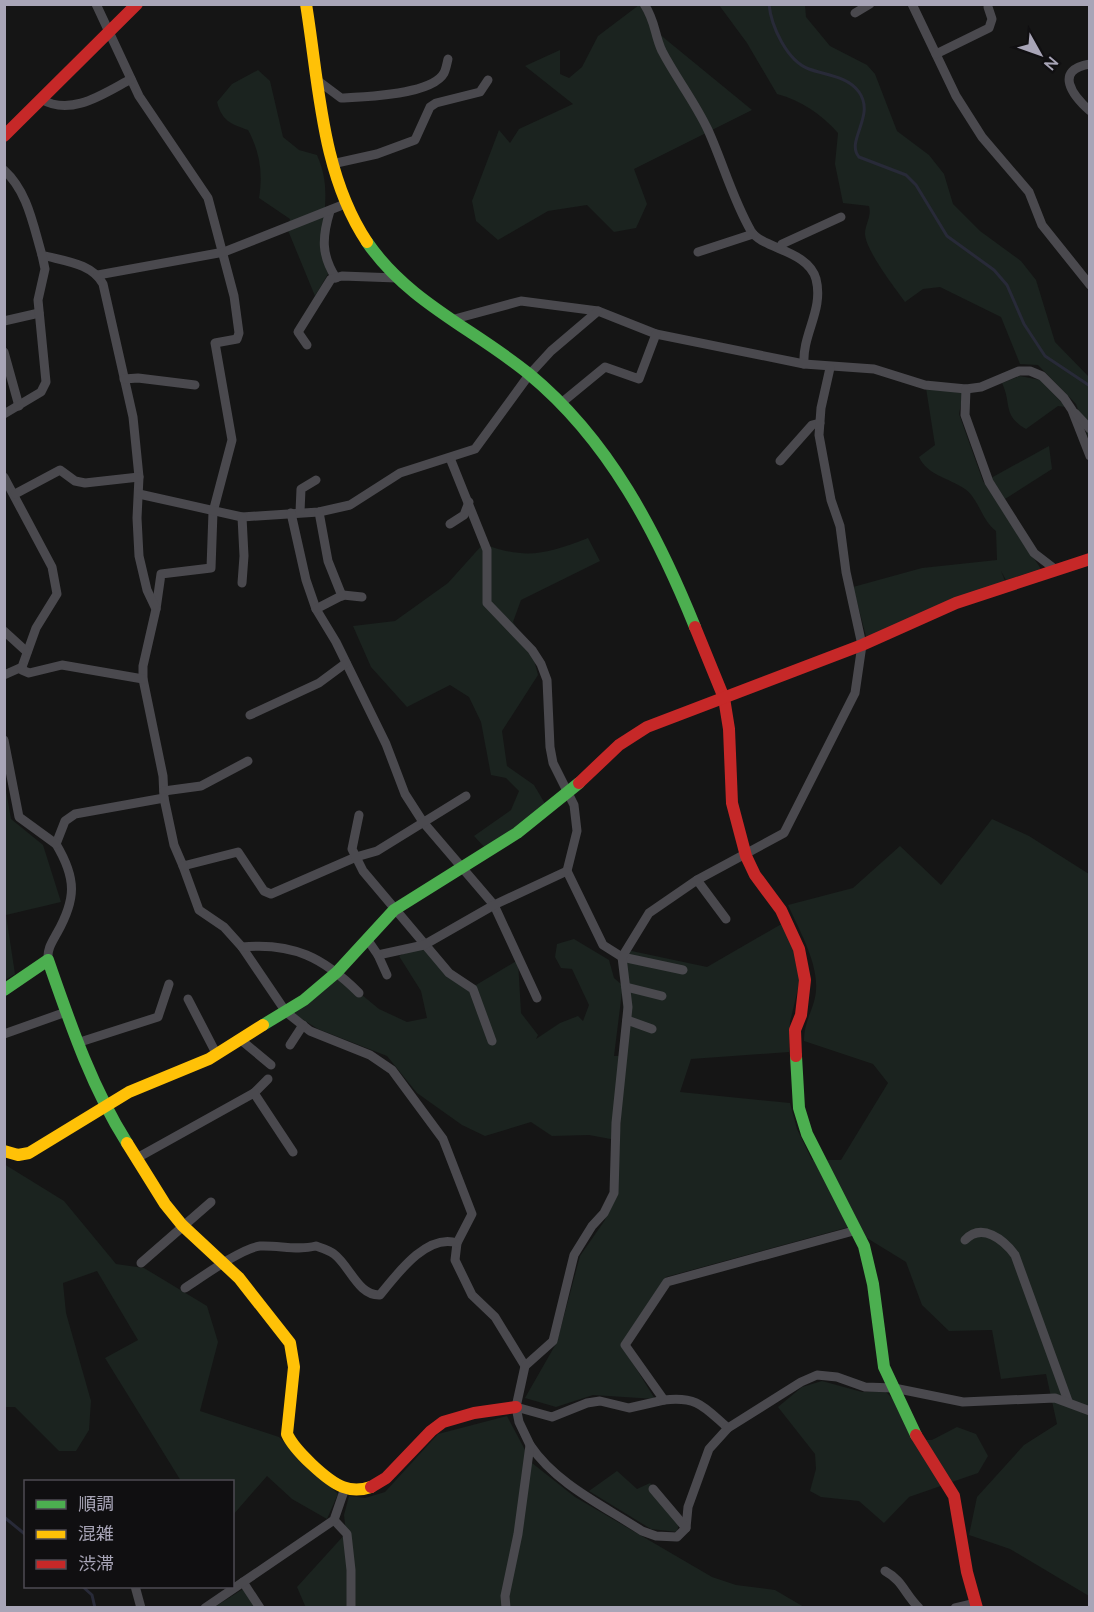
<svg xmlns="http://www.w3.org/2000/svg" width="1094" height="1612" font-family="Mulish,'Noto Sans JP',sans-serif">
<rect width="100%" height="100%" fill="#151515"/>
<!-- green -->
<g fill="#1b231f">
<path d="M639,5L658,33L752,110L634,169L647,204L636,228L614,232L587,205L548,211L498,240L476,221L472,201L499,130L510,143L519,129L573,104L525,66L560,50V74L569,78L582,67L598,36Z"/>
<path d="M719,5H805L806,17L830,46L867,65L875,74L897,131L929,155L944,174L953,204L980,231L1021,261L1036,280L1055,342L1089,377V440L1076,404L1038,365L1020,364L1001,317L940,287L923,289L905,302C895,288 866,251 865,234C865,224 872,216 869,206L843,203L835,164L838,133C820,113 802,101 777,94L747,43Z"/>
<path d="M258,70L270,81L283,137L299,150L317,155C330,185 324,202 324,233C324,244 328,258 331,269L315,296L287,228L290,219L259,198C263,173 260,152 248,130C231,124 222,121 217,102L232,84Z"/>
<path d="M1020,376L1040,380L1066,407L1058,406L1026,429C1002,415 1012,404 1002,383Z"/>
<path d="M926,388L963,393L959,414L983,481L1041,569L1006,580L1001,571L1005,581L867,640L853,587L922,568L997,560L996,531C982,521 979,499 965,489C949,478 927,475 919,457L935,445Z"/>
<path d="M1049,446L1052,469L1005,499L991,478Z"/>
<path d="M588,538L600,561L521,600L513,622L531,648L538,675L502,731L507,766L534,785L547,807L486,849L474,836L511,810L519,791L506,778L491,775L481,722L469,697L450,685L407,707L371,667L353,626L395,621L448,583L483,544C527,560 546,554 588,538Z"/>
<path d="M4,779L11,819L43,845L61,902L6,915L15,974L5,980Z"/>
<path d="M992,819L1029,836L1089,874V1596L1010,1549L969,1535L977,1497L1024,1445L1057,1424L1046,1374L1001,1379L992,1330L949,1331L922,1305L906,1262L849,1227L666,1277L621,1344L655,1399L593,1395L556,1407L525,1398L557,1342L580,1256L605,1220L619,1148L625,1040L622,992L614,1056H619L616,1140L589,1135L552,1136L531,1122L485,1136L462,1125L417,1093L387,1056L318,1029L294,1014L339,976L379,1009L407,1022L427,1018L421,991L399,956L426,944L471,988L518,960L521,1013L538,1035L536,1039L560,1023L578,1016L583,1021L589,1005L572,969L561,968L555,957L557,944L574,939L609,960L614,978L621,984L627,950L707,967L785,922L801,976L790,1022L789,1052L691,1059L680,1092L790,1103L797,1129L812,1160H841L888,1083L873,1064L804,1041C804,1020 815,1008 816,990C818,962 799,930 788,905L853,888L900,846L941,885Z"/>
<path d="M4,1164L64,1201L116,1264L144,1268L207,1306L218,1342L200,1411L279,1437L338,1494L327,1519L292,1499L267,1476L233,1515L232,1482L181,1481L105,1358L138,1340L97,1271L63,1283L66,1313L91,1401L89,1430L76,1451H59L15,1407H5Z"/>
<path d="M822,1381L862,1392L885,1391L892,1398L913,1440H932L957,1427L976,1434L988,1456L978,1473L909,1497L884,1523L859,1501L821,1497L810,1491L816,1469L815,1454L778,1407L802,1387Z"/>
<path d="M507,1416L532,1463L575,1497L712,1577L736,1585L775,1590L804,1607L306,1608L297,1587L346,1533L344,1515L349,1496L365,1498L385,1492L438,1434Z"/>
<path d="M617,1471L637,1489L650,1483L680,1519L677,1532L651,1529L589,1491Z"/>
<path d="M243,1589L256,1608H213Z"/>
</g>
<g fill="none" stroke-linecap="round" stroke-linejoin="round">
<!-- stream -->
<g stroke="#282a38" stroke-width="3">
<path d="M769,4C771,26 787,61 809,69C825,75 848,76 859,92C876,116 845,141 859,157L906,175L916,185L947,236L994,270L1007,285L1024,324L1045,356L1090,386"/>
<path d="M4,1517L26,1535"/>
<path d="M82,1586L92,1595L95,1608"/>
</g>
<!-- street -->
<g stroke="#4a494e" stroke-width="9">
<path d="M96,4L139,96L208,198L234,296L239,333L237,339L215,343L232,440L213,512L211,568L161,574L156,609"/>
<path d="M644,4C656,22 654,34 662,51C676,78 695,102 708,130C723,163 733,200 751,231C762,249 808,250 816,279C824,310 802,334 804,364"/>
<path d="M912,4L956,96L982,137L1029,192L1042,225L1090,285"/>
<path d="M855,13L870,4"/>
<path d="M936,54L989,28L992,19L988,7"/>
<path d="M1090,64C1053,70 1073,96 1090,111"/>
<path d="M317,80L341,98C364,97 432,95 444,73C446,69 447,63 448,59"/>
<path d="M41,99C71,117 103,94 131,79"/>
<path d="M332,164L377,154L415,140L430,107L436,103L480,92L488,80"/>
<path d="M4,170C28,192 33,225 42,255C63,261 92,263 103,284L133,417L139,477L137,518L139,556L147,590L156,609L143,666V679L163,776L164,798L75,814L65,821L56,844C77,879 76,899 57,933C52,942 47,949 48,960"/>
<path d="M330,211C322,237 321,255 336,278"/>
<path d="M780,248L782,244L841,217"/>
<path d="M698,252L753,234"/>
<path d="M98,275L224,252L345,204"/>
<path d="M451,320L521,301L598,311L656,334L804,364L874,369L925,385L966,389L981,387L1019,371H1030L1042,376L1064,398L1072,410L1090,456"/>
<path d="M4,321L39,313"/>
<path d="M307,345L298,332L331,279L342,276L397,278"/>
<path d="M4,352L19,406"/>
<path d="M124,379L138,378L195,385"/>
<path d="M966,389L965,415L989,482L1034,553L1056,570"/>
<path d="M560,404L605,367L639,379L656,334"/>
<path d="M1075,413L1090,429"/>
<path d="M4,414L41,392L46,382L38,300L45,269L42,255"/>
<path d="M450,458L487,550V603L532,650L541,664L547,680L550,747L553,763L574,805L577,831L567,871L603,945L622,957L683,970"/>
<path d="M780,461L812,425L820,423"/>
<path d="M4,477L52,567L57,594L36,628L22,667L4,675"/>
<path d="M15,494L60,470L75,481L85,483L139,477"/>
<path d="M139,494L242,517L319,512L350,505L400,473L475,449L529,375L551,351L598,311"/>
<path d="M300,512L301,489L316,480"/>
<path d="M319,512L328,561L342,596"/>
<path d="M291,513L306,580L316,609L336,642L386,744L405,794L423,822L494,905L537,998"/>
<path d="M450,524L464,515L469,502"/>
<path d="M242,583L244,556L242,517"/>
<path d="M316,609L343,595L362,597"/>
<path d="M4,631L27,652"/>
<path d="M22,667V670L29,673L62,665L143,679"/>
<path d="M250,715L319,683L346,663"/>
<path d="M4,740L19,817L56,844"/>
<path d="M164,791L201,786L248,761"/>
<path d="M164,798L174,845L183,866L238,852L264,891L271,894L356,857L377,851L466,796"/>
<path d="M359,815L352,849L363,871L449,973L473,989L492,1041"/>
<path d="M183,866L199,910L224,927L242,947L286,1012L310,1031L370,1055L392,1070L443,1139L472,1214L457,1243L455,1260L472,1295L495,1317L525,1366"/>
<path d="M697,880L726,919"/>
<path d="M367,939L378,955L424,945L494,905L567,871"/>
<path d="M242,947C293,942 324,958 359,993"/>
<path d="M378,955L387,975"/>
<path d="M626,987L662,996"/>
<path d="M188,999L217,1055"/>
<path d="M627,1020L652,1029"/>
<path d="M4,1034L66,1012"/>
<path d="M241,1040L271,1065"/>
<path d="M77,1043L158,1017L169,984"/>
<path d="M290,1045L303,1025"/>
<path d="M254,1093L268,1079"/>
<path d="M137,1158L254,1093L293,1152"/>
<path d="M965,1240C982,1222 1004,1240 1015,1255L1068,1401"/>
<path d="M141,1263L211,1202"/>
<path d="M185,1288C202,1277 242,1248 260,1246C279,1245 297,1251 316,1246C322,1248 329,1250 334,1254C350,1266 358,1296 380,1295C397,1274 427,1233 457,1243"/>
<path d="M516,1407L552,1417L587,1403L600,1401L629,1408L664,1400"/>
<path d="M728,1428C704,1407 698,1396 664,1400L625,1345L667,1282L857,1230"/>
<path d="M530,1445C556,1484 604,1506 642,1531L656,1536L677,1537L686,1528L688,1507L709,1449L728,1428L801,1382L817,1375L837,1377L865,1387L894,1388L963,1402L1055,1398L1090,1411"/>
<path d="M653,1489L686,1528"/>
<path d="M334,1520L347,1534L351,1570V1608"/>
<path d="M885,1571C903,1581 904,1593 919,1608"/>
<path d="M243,1582L260,1608"/>
<path d="M135,1586L141,1608"/>
<path d="M205,1608L334,1520L345,1488"/>
<path d="M506,1608L505,1596L518,1534L530,1445L519,1422L516,1407L525,1366L553,1341L574,1255L592,1226L604,1213L614,1193L616,1123L628,1007L622,957L649,913L697,880L784,833L855,693L862,645L846,572L840,526L831,500L819,435L821,408L830,368"/>
<path d="M955,1608L976,1603"/>
</g>
<!-- fast -->
<g stroke="#4caf50" stroke-width="12">
<path d="M367,242C408,302 474,329 529,374C609,440 657,533 695,627"/>
<path d="M4,990L48,960C70,1023 91,1086 127,1143"/>
<path d="M263,1025L304,1000L337,972L394,910L517,833L579,783"/>
<path d="M796,1056L799,1108L807,1134L864,1246L873,1284L884,1367L916,1435"/>
</g>
<!-- slow -->
<g stroke="#ffc107" stroke-width="12">
<path d="M306,4C319,83 321,173 367,242"/>
<path d="M127,1143L165,1204L182,1225L239,1278L290,1343L294,1367L287,1434C294,1450 327,1481 343,1487C353,1491 362,1490 371,1487"/>
<path d="M4,1151L18,1155L29,1153L129,1092L209,1059L263,1025"/>
</g>
<!-- jam -->
<g stroke="#c62828" stroke-width="12">
<path d="M4,136L137,4"/>
<path d="M695,627L724,698L729,729L732,803L746,856L755,875L781,910L799,949L805,980L801,1015L795,1030L796,1056"/>
<path d="M579,783L619,745L647,727L862,645L956,603L1090,559"/>
<path d="M916,1435L954,1496L967,1572L977,1608"/>
<path d="M371,1487L386,1478L431,1431L443,1422L474,1413L516,1407"/>
</g>
</g>
<!-- border -->
<rect width="1094" height="1612" fill="none" stroke="#a8a5b7" stroke-width="12"/>
<!-- legend -->
<rect x="24" y="1480" width="210" height="108" fill="#100f11" stroke="#4d4b53" stroke-width="1.5"/>
<rect x="36" y="1500" width="30" height="9" fill="#4caf50" stroke="#4d4b53" stroke-width="1.5"/>
<text x="78" y="1510" font-size="18" fill="#a8a5b7">順調</text>
<rect x="36" y="1530" width="30" height="9" fill="#ffc107" stroke="#4d4b53" stroke-width="1.5"/>
<text x="78" y="1540" font-size="18" fill="#a8a5b7">混雑</text>
<rect x="36" y="1560" width="30" height="9" fill="#c62828" stroke="#4d4b53" stroke-width="1.5"/>
<text x="78" y="1570" font-size="18" fill="#a8a5b7">渋滞</text>
<!-- north arrow -->
<g transform="translate(1040 54) rotate(130)" stroke="#100f11" stroke-width="4.5" paint-order="stroke">
<path d="M0-4.5L10 22L0 15L-10 22Z" fill="#a8a5b7"/>
<text y="-9" font-size="16" font-weight="bold" text-anchor="middle" fill="#a8a5b7">N</text>
</g>
</svg>
